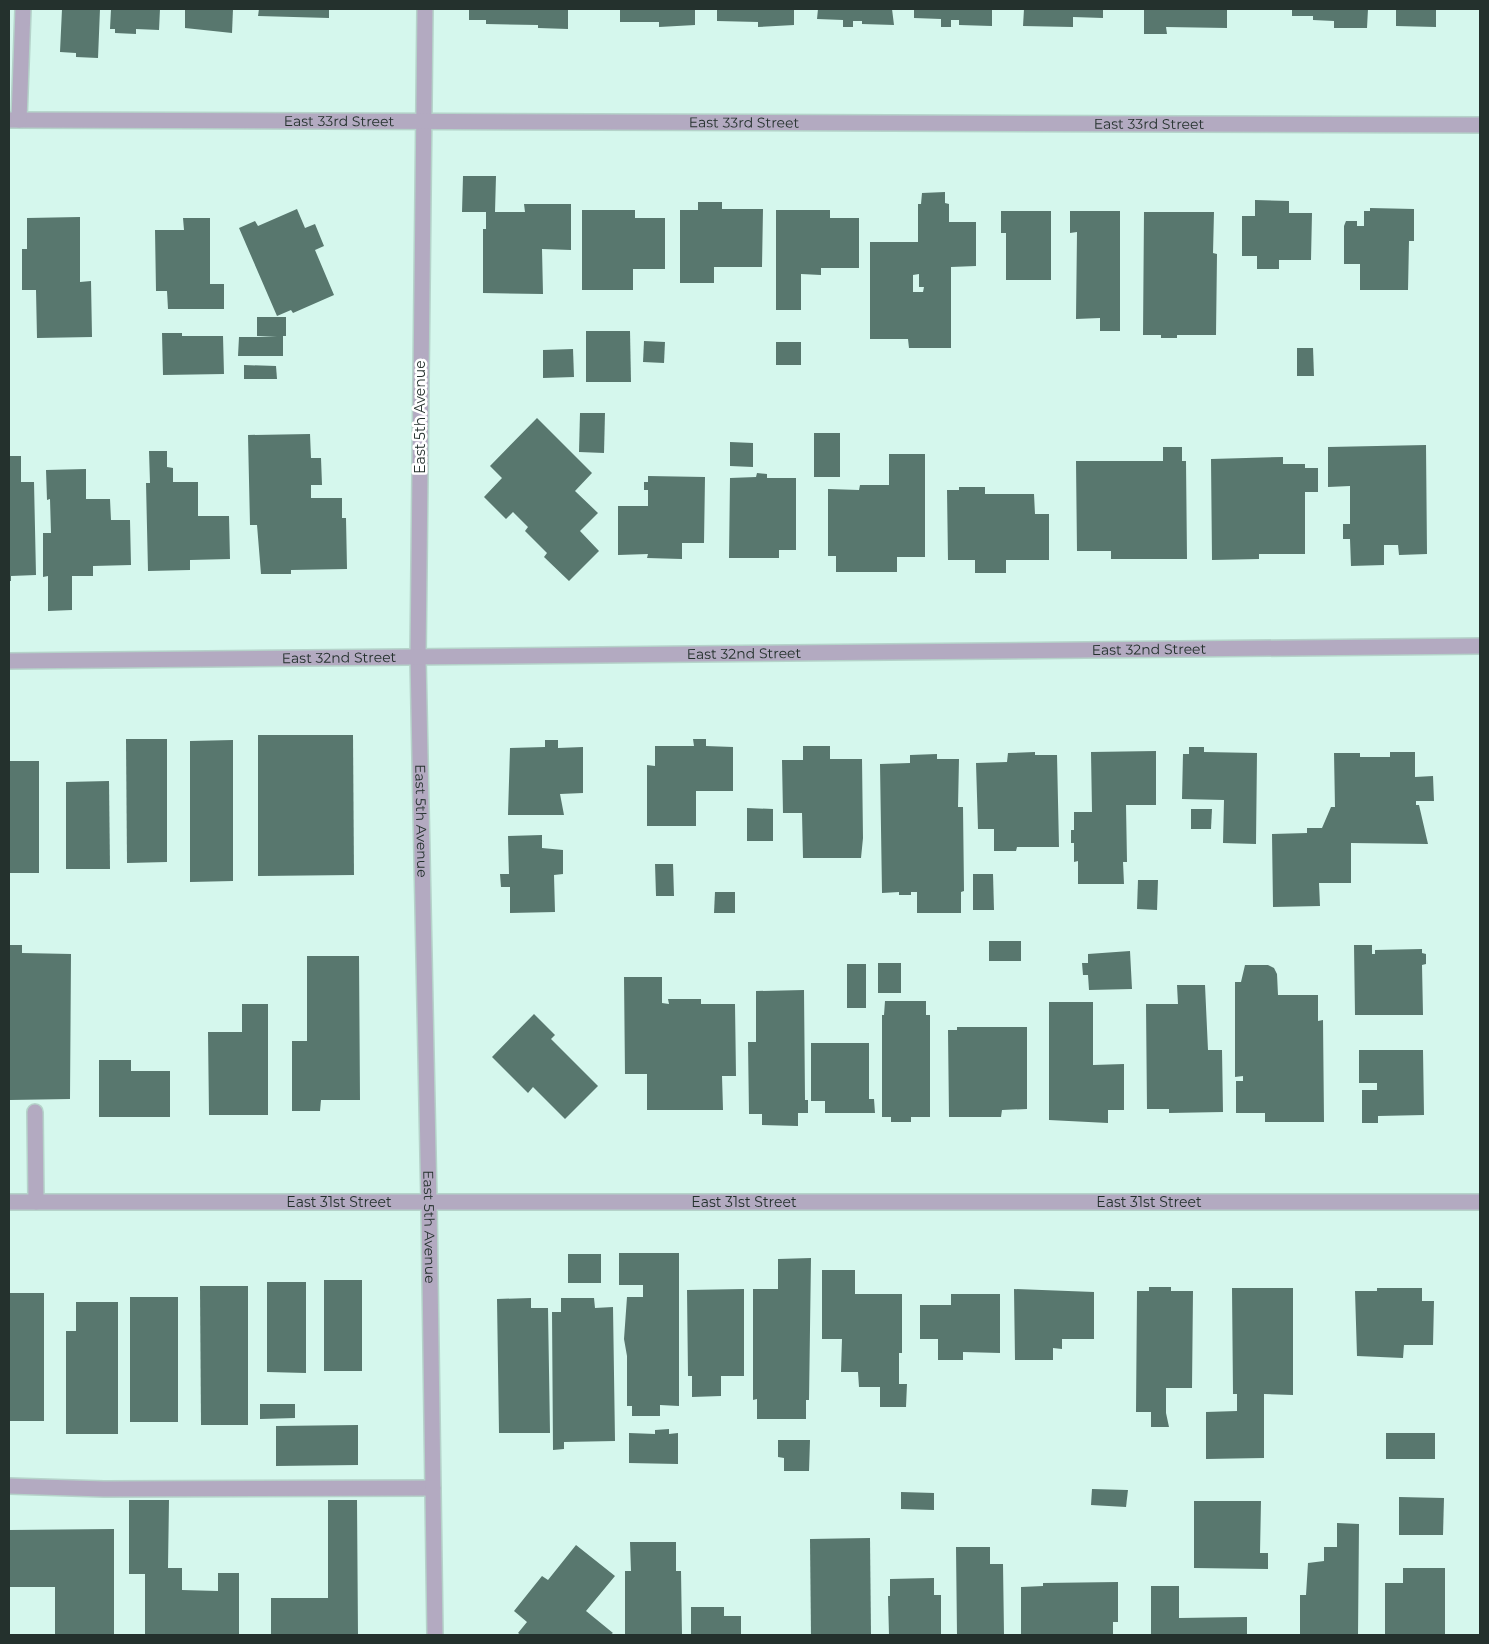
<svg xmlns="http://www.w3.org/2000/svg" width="1489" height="1644" font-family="Montserrat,sans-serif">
<rect width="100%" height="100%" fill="#d5f7ed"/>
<!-- building -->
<g fill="#58776e" fill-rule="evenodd">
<path d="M62,9H100L98,58L76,57V53L60,52Z"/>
<path d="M111,9H160L159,30L136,29V34L115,33V29H110Z"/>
<path d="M185,9H233L232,33L185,28Z"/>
<path d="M259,9H329V18L258,16Z"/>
<path d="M469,9H568V29L538,28V25L486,24V20H469Z"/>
<path d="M620,9H695V25L659,27V22H620Z"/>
<path d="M717,9H794V25L758,27V22L717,21Z"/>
<path d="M818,9H892L894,25L862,24V21H853V27H843V20L817,19Z"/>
<path d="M914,9H992V26L959,25V20H951V27H941V19L914,18Z"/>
<path d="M1024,9H1103V18L1073,17V27L1023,26Z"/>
<path d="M1144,9H1227V28L1166,27L1167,34H1144Z"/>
<path d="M1292,9H1368L1367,28H1334V21L1313,20V16H1292Z"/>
<path d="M1396,9H1436V27L1396,26Z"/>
<path d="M463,176H496L495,212H525L524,204H571V250L542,249L543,294L483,293V229H486V212H462Z"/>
<path d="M945,192V203L949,204V222H976V266L951,267V348H909L908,339H870V242H918V204H921L922,193ZM919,274V287H924L923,292H913V275Z"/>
<path d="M1255,200L1289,201V213H1312L1311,260H1279V269H1257V256H1242V216H1255Z"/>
<path d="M698,202H722V209H763L762,267H714V283H680V210H698Z"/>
<path d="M1370,208L1414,209V241H1409L1408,290H1360V264H1344V226L1346,221H1357V226H1364V211H1370Z"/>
<path d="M297,209L305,228L315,224L324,246L315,250L334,295L293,313L291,310L277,316L239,228L255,221L258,226Z"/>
<path d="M582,210H635V218H665V269H633V290H582Z"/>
<path d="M776,210H830V218H859V268H821V275L801,274V310H776Z"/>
<path d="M1001,211H1051V280H1006V233H1001Z"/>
<path d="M1070,211H1120V331H1100V318L1076,319L1077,232L1070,233Z"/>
<path d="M1144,212H1214L1213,253L1217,254L1216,335H1177V338H1161V335H1143Z"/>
<path d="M80,217V282L91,281L92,337L37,338L36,290H22V249H27V218Z"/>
<path d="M183,218H210V284H224V309H168L167,291H156L155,230H184Z"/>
<path d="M257,317H286V336H283V356H238L239,337H277L257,336Z"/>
<path d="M586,331H630L631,382H586Z"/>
<path d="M162,333H182V336H223L224,374L163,375Z"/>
<path d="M644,341L665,342L664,363L643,362Z"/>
<rect x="776" y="342" width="25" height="23"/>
<path d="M1297,348H1313L1314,376H1297Z"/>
<path d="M573,349L574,377L543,378V350Z"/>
<path d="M244,365L276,366L277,379H244Z"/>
<path d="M580,413H605L604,453L579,452Z"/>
<path d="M537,418L592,473L575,491L598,513L580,531L599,551L569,581L544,557L547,553L525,531L528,527L513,512L506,519L484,497L502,478L490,466Z"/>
<rect x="814" y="433" width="26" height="44"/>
<path d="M310,434L311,458H321L322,485H311V498H342V518H346L347,569L291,570V574H261L257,525H250L248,435Z"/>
<path d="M730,442L753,443V467L730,466Z"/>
<path d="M1426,445L1427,554L1399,555L1398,545H1384V565L1351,566L1350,539H1343V524H1350V486L1328,487V447Z"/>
<path d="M1163,447H1182V461H1186L1187,559H1111V551H1077L1076,461H1163Z"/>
<path d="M149,451H167V467L173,468V482H198V516H229L230,559L190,560V570L148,571L146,483H150Z"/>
<path d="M889,454H925V557H897V572H836V556H828V489L859,490L860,485H889Z"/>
<path d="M9,456H21V482H34L36,575L11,576V581H9Z"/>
<path d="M1283,457V464H1305V468H1318V492H1305V554H1259V559L1212,560L1211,459Z"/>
<path d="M86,469V499H110L111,520H130L131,565L93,566V576H72V610L48,611V576L43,577V533H51L50,499L47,500L46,470Z"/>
<path d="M757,473L767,474V478H796V550H779V558H729L730,478L756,477Z"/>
<path d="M648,476L705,477L704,543H682V559L647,558L648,554L618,555V506H648V490H644V482H648Z"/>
<path d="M959,487H985V494H1034L1035,514H1049V560H1006V573H975V560H948L947,490H959Z"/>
<path d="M258,735H353L354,875L258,876Z"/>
<path d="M126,739H167V862L127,863Z"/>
<path d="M693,739H706V746L733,747V791H696V826H647V765L655,766V746H694Z"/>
<path d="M233,740V881L190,882V741Z"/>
<path d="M545,740H558V748L583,747V793L560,794L564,815H508L510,748L545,747Z"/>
<path d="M803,746H830V759H862L863,838L861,858H803L802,813H783L782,760H803Z"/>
<path d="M1189,747H1204V752L1257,753L1256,844L1223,843L1224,800L1182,799L1183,754H1189Z"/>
<path d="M1156,751V805H1126L1127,862H1123L1124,884H1078V861L1074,862V843H1071V830H1074V812H1092L1091,752Z"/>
<path d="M1035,752V755H1057L1059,847H1017L1016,851H994V829H978L976,763L1007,762L1008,753Z"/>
<path d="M1390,752H1415V777L1433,776L1434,801H1416V805H1419L1428,844L1351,843V883H1319L1320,906L1273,907L1272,834L1307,833V828H1322L1331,807H1335L1334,753H1360V757H1390Z"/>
<path d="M937,754V759H959L958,807H963L964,891L961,892V913H917V892H911V895H899V892L882,893L880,764L910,763V755Z"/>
<rect x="9" y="761" width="30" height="112"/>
<path d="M109,781L110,869H66V782Z"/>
<path d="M747,808L773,809V841H747Z"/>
<path d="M1191,809H1212L1211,829H1191Z"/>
<path d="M542,835V848L563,850V874L554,875L555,912L510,913V887H501L500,874H509L508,836Z"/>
<path d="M655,864H673L674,896H656Z"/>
<path d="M973,874H993L994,910H973Z"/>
<path d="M1138,880H1158L1157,910L1137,909Z"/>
<path d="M715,892H735V913H714Z"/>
<rect x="989" y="941" width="32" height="20"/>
<path d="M9,945H22V953L71,954L70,1099L10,1100Z"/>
<path d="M1354,945H1372V954H1375V950L1422,949V953L1426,954V964L1422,965L1423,1015H1355Z"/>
<path d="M1130,951L1132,989L1089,990L1088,975H1083L1082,963H1088V954Z"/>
<path d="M307,956H359L360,1100H321L320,1111H292V1041H307Z"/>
<rect x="878" y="963" width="23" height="30"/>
<rect x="847" y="964" width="19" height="44"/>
<path d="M1245,965H1268L1274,968L1277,974L1278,995H1318V1021L1323,1020L1324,1122H1265V1113H1236V1081H1243V1076L1235,1077V982H1241Z"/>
<path d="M624,977H662V1003L669,1004L668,999H701V1004H735L736,1076H722L723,1110H647V1074H625Z"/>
<path d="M1177,985H1205L1208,1050H1222L1223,1112L1169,1113V1109H1147L1146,1004H1178Z"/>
<path d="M804,990L805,1100H808V1113H798V1126L762,1125V1114H749L748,1042H756V991Z"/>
<path d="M885,1001H926V1015H930V1117H911V1122H891V1117H882V1015H884Z"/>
<path d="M1049,1002H1093V1065L1124,1064V1110H1108V1123L1049,1120Z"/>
<path d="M242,1004H268V1115H209L208,1032H242Z"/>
<path d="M534,1014L555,1035L551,1039L598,1086L565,1119L533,1087L528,1093L492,1057Z"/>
<path d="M957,1027H1027V1109L1002,1110L1001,1117H949L948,1030H957Z"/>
<path d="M811,1043H869V1099H874L875,1113H825V1101H811Z"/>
<path d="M1359,1050H1423L1424,1115L1378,1116V1123H1362V1090H1377V1083H1359Z"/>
<path d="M99,1060H131V1071H170V1117H99Z"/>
<path d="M619,1253H679V1406L660,1405V1416H632V1406H627V1356L624,1339L627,1297H643V1285H619Z"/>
<rect x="568" y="1254" width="33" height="29"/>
<path d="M811,1258L809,1400H806V1419H757V1399L753,1400V1289H778V1259Z"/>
<path d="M822,1270H855V1294H902V1353H899V1384H907L906,1407H880V1387H859L858,1372H841L842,1339H822Z"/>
<rect x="324" y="1280" width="38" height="91"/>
<path d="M267,1282H306V1373L267,1372Z"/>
<path d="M200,1286H248V1425H201Z"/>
<path d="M1149,1287H1171V1291H1193L1192,1388H1166V1413L1169,1427H1151V1412H1136L1137,1291H1149Z"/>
<path d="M1232,1288H1293V1395L1264,1394V1458L1206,1459V1412L1237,1411V1394H1233Z"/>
<path d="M1377,1288H1422V1301H1434L1433,1345H1404L1403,1358L1357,1356L1355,1291H1377Z"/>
<path d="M744,1289V1376H721V1396L692,1397V1376H688L687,1290Z"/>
<path d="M1014,1289L1094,1292V1339H1062V1349L1053,1348V1360H1015Z"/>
<rect x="9" y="1293" width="35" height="128"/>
<path d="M951,1294H1000V1353L963,1352V1360H938V1339H920V1305H951Z"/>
<rect x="130" y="1297" width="48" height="125"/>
<path d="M531,1298V1308H548L550,1433H499L497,1299Z"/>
<path d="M561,1298H594L595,1308L613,1307L615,1441L564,1442V1449L553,1450L552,1312H561Z"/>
<path d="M76,1302H118V1434H66V1331H76Z"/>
<path d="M260,1404H295V1418L260,1419Z"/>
<path d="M358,1425V1465L276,1466V1426Z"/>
<path d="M669,1429V1434L678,1433V1464L629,1463V1433L655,1434V1430Z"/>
<rect x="1386" y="1433" width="49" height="26"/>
<path d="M778,1440H810L809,1471H784V1458L778,1457Z"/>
<path d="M1092,1489L1128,1490L1126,1507L1091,1505Z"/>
<path d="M901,1492L934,1493V1510L901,1509Z"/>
<path d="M1399,1497L1444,1498L1443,1535H1399Z"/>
<path d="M129,1500H169L168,1568H182V1590L218,1591V1573H239V1635H145V1574H129Z"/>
<path d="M328,1500H357L358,1635H271V1598H328Z"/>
<path d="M1194,1501H1261L1260,1553H1268V1569L1194,1568Z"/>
<path d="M1337,1523L1359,1524L1358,1635H1300V1595H1306L1308,1563L1324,1561V1547H1337Z"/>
<path d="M114,1529V1635H55V1587H9V1530Z"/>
<path d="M870,1538L871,1635H811L810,1539Z"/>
<path d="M630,1542H676V1571H681L682,1635H625V1571H631Z"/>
<path d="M576,1545L615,1576L586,1611L613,1633L610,1635H521L518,1633L527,1622L514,1611L542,1576L548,1580Z"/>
<path d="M956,1547H990V1564H1003L1004,1635H957Z"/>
<path d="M1403,1568H1445V1635H1385V1583H1403Z"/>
<path d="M934,1578V1595H941V1635H889L888,1596H890V1579Z"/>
<path d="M1118,1582V1622H1113V1635H1021V1587L1043,1586V1583Z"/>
<path d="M1151,1586H1179V1618L1247,1617V1635H1151Z"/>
<path d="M691,1607H724V1616H741V1635H691Z"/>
</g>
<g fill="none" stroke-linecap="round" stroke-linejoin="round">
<!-- service casing -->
<g stroke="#b5d3ca" stroke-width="18">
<g id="service">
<path d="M35,1112L36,1202"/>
<path d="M9,1486L104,1489L433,1488"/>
</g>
</g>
<!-- minor casing -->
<g stroke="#b5d3ca" stroke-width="18">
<g id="minor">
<path id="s1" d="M425,9L418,658L429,1203L435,1635"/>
<path id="s2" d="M9,120L1480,125"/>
<path d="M19,120L23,9"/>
<path id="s3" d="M9,1202H1480"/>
</g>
</g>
<!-- tertiary casing -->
<g stroke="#b5d3ca" stroke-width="18">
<g id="tertiary">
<path id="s4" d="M9,661L1480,646"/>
</g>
</g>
<!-- service -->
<use href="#service" stroke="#b3aac1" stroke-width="15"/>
<!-- minor -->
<use href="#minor" stroke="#b3aac1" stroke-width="15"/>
<!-- tertiary -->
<use href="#tertiary" stroke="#b3aac1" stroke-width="15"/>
</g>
<g text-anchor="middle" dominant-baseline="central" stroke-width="5" stroke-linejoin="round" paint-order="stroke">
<!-- street labels -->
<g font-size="14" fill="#24312d" stroke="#fff">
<text stroke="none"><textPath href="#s2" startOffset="330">East 33rd Street</textPath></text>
<text stroke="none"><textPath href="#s2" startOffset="735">East 33rd Street</textPath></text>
<text stroke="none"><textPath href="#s2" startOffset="1140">East 33rd Street</textPath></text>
<text transform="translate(420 417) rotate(-90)">East 5th Avenue</text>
<text stroke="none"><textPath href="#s4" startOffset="1140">East 32nd Street</textPath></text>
<text stroke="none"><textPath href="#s4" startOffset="735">East 32nd Street</textPath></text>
<text stroke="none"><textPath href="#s4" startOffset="330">East 32nd Street</textPath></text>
<text stroke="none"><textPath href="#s1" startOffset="812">East 5th Avenue</textPath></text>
<text stroke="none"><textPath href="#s3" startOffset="330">East 31st Street</textPath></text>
<text stroke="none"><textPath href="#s3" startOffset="735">East 31st Street</textPath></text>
<text stroke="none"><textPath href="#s3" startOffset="1140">East 31st Street</textPath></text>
<text stroke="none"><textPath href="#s1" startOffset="1218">East 5th Avenue</textPath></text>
</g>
</g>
<!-- border -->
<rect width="1489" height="1644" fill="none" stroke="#24312d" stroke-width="20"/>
</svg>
